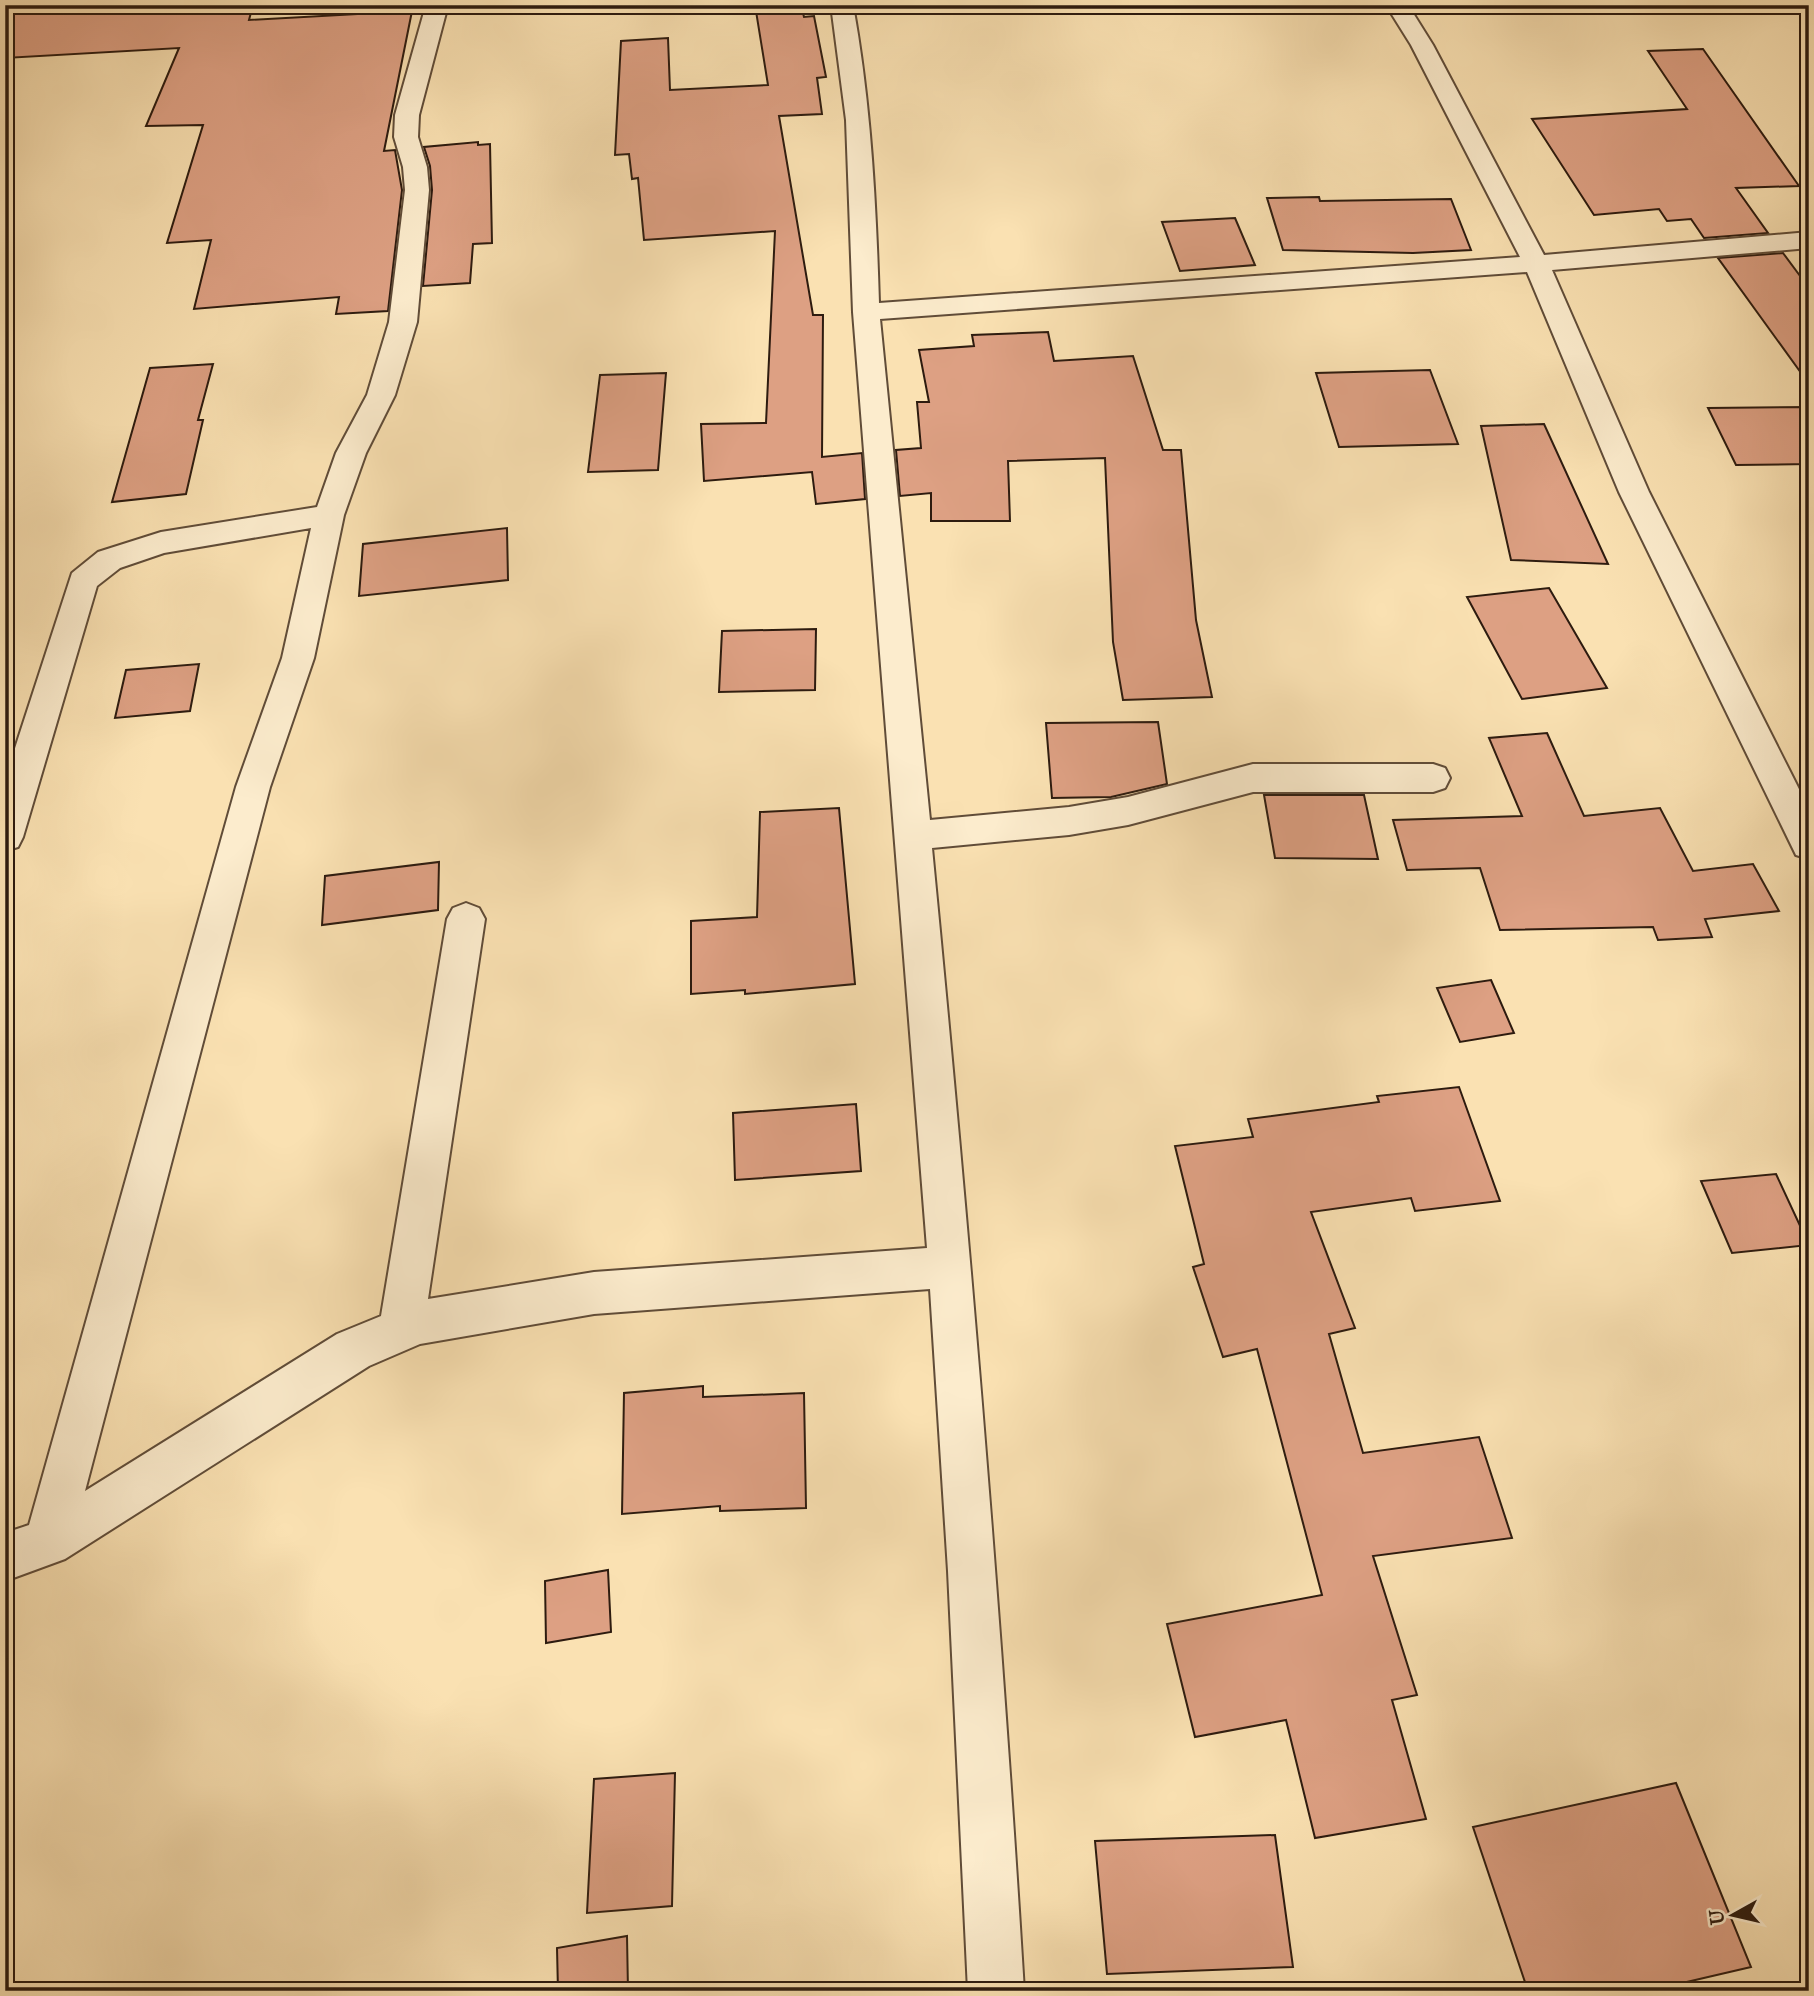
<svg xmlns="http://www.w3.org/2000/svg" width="1814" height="1996" font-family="'IM FELL Great Primer',serif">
<rect width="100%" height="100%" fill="#fae1b2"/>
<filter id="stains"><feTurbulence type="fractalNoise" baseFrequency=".00286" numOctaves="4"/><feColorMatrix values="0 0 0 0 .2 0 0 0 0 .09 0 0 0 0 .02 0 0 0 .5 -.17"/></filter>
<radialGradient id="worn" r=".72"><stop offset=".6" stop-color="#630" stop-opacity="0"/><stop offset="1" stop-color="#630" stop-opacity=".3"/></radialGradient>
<!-- building -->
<g fill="#dda083" stroke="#2d1b0f" stroke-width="2">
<path d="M5,5H253L249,20L412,11L384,151L395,150L402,190L388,311L336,314L339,297L194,309L211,240L167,243L203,125L146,126L179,48L5,58Z"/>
<path d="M755,5H801L804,17L814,16L826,77L817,78L822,114L779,116L813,315H823L822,457L862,453L865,499L816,504L812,472L704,481L701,424L766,423L775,231L644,240L638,178L632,179L629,154L615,155L621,41L668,38L670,90L768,85Z"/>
<path d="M1703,49L1799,186L1736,188L1768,233L1704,238L1691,219L1667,221L1659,209L1594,215L1532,119L1687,109L1648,51Z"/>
<path d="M478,142V145L490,144L492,243L473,244L470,283L423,286L432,190L430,166L424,147Z"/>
<path d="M1319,197L1320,201L1451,199L1471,250L1413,253L1283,250L1267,198Z"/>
<path d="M1235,218L1255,265L1180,271L1162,222Z"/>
<path d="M1783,253L1809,288V384L1718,258Z"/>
<path d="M1048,332L1054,361L1133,356L1163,450H1181L1196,620L1212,697L1123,700L1113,642L1105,458L1008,461L1010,521H931V493L900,496L896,450L921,448L917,402H929L919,350L974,346L972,335Z"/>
<path d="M213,364L198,420H203L186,494L112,502L150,368Z"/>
<path d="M1430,370L1458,444L1339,447L1316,373Z"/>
<path d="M666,373L658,470L588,472L600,375Z"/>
<path d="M1809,407V464L1736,465L1708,408Z"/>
<path d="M1544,424L1608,564L1511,560L1481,426Z"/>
<path d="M507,528L508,580L359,596L363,544Z"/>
<path d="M1549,588L1607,688L1522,699L1467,597Z"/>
<path d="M816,629L815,690L719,692L722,631Z"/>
<path d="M199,664L190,711L115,718L126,670Z"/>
<path d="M1158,722L1167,784L1111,797L1052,798L1046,723Z"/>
<path d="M1547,733L1584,816L1660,808L1693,871L1753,864L1779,911L1705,919L1712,937L1658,940L1653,927L1500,930L1480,868L1407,870L1393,820L1522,816L1489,738Z"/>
<path d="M1264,795H1364L1378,859L1275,858Z"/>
<path d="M839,808L855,984L745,994V990L691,994V921L757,917L760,812Z"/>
<path d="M439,862L438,910L322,925L325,876Z"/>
<path d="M1491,980L1514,1033L1460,1042L1437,988Z"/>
<path d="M1459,1087L1500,1201L1415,1211L1411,1198L1311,1212L1355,1328L1329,1334L1363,1453L1479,1437L1512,1538L1373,1556L1417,1695L1392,1700L1426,1819L1315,1838L1286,1720L1195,1737L1167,1624L1322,1595L1257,1349L1223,1357L1193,1267L1204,1264L1175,1146L1253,1137L1248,1119L1379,1102L1377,1096Z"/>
<path d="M856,1104L861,1171L735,1180L733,1113Z"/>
<path d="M1776,1174L1809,1245L1732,1253L1701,1181Z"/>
<path d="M703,1386V1397L804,1393L806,1508L720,1511V1506L622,1514L624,1393Z"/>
<path d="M608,1570L611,1632L546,1643L545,1581Z"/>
<path d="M675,1773L672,1906L587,1913L594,1779Z"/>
<path d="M1676,1783L1751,1967L1648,1991H1528L1473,1827Z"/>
<path d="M1275,1835L1293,1967L1107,1974L1095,1841Z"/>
<path d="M627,1936L628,1991H558L557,1948Z"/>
</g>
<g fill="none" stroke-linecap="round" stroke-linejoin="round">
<!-- street casing -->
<g stroke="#604c38" stroke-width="4">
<path id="street" d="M426,5H448L419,115L418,137L427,167L429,190L417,322L395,395L366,453L344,515L314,658L270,787L85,1491L337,1334L381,1316L447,919L453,908L466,903L479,908L485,919L428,1299L594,1272L927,1248L853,312L846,120L831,5H853C871,104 876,203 879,303L1520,257L1411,45L1386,5H1408L1433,45L1544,255L1809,232V248L1552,270L1649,492L1809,809V859L1796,855L1619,492L1527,272L880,319L930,820L1069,807L1128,797L1253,764H1433L1445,768L1450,778L1445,788L1433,792H1253L1128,825L1069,835L932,848C969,1229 1001,1609 1024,1991H968L948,1571L930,1289L594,1314L420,1344L369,1366L65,1559L5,1581V1533L29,1525L236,787L282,658L311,528L164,553L120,568L97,586L23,837L18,847L5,851V779L72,573L98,552L161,532L317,507L336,453L367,395L389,322L405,190L403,167L394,137L395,115Z"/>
</g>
<!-- street -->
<use href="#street" fill="#fceccd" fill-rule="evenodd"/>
</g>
<!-- margin -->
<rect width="1814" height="1996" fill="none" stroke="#fae1b2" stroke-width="28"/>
<rect x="7" y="7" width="1800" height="1982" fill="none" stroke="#2d1b0f" stroke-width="3.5"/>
<rect x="14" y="14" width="1786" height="1968" fill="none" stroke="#2d1b0f" stroke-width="2"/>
<!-- north arrow -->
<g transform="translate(1733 1915) rotate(262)" stroke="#fceccd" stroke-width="5" paint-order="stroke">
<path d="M0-5L12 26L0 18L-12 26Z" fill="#2d1b0f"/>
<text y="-10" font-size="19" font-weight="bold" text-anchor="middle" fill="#2d1b0f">U</text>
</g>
<rect width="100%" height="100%" filter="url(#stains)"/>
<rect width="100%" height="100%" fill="url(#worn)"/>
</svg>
